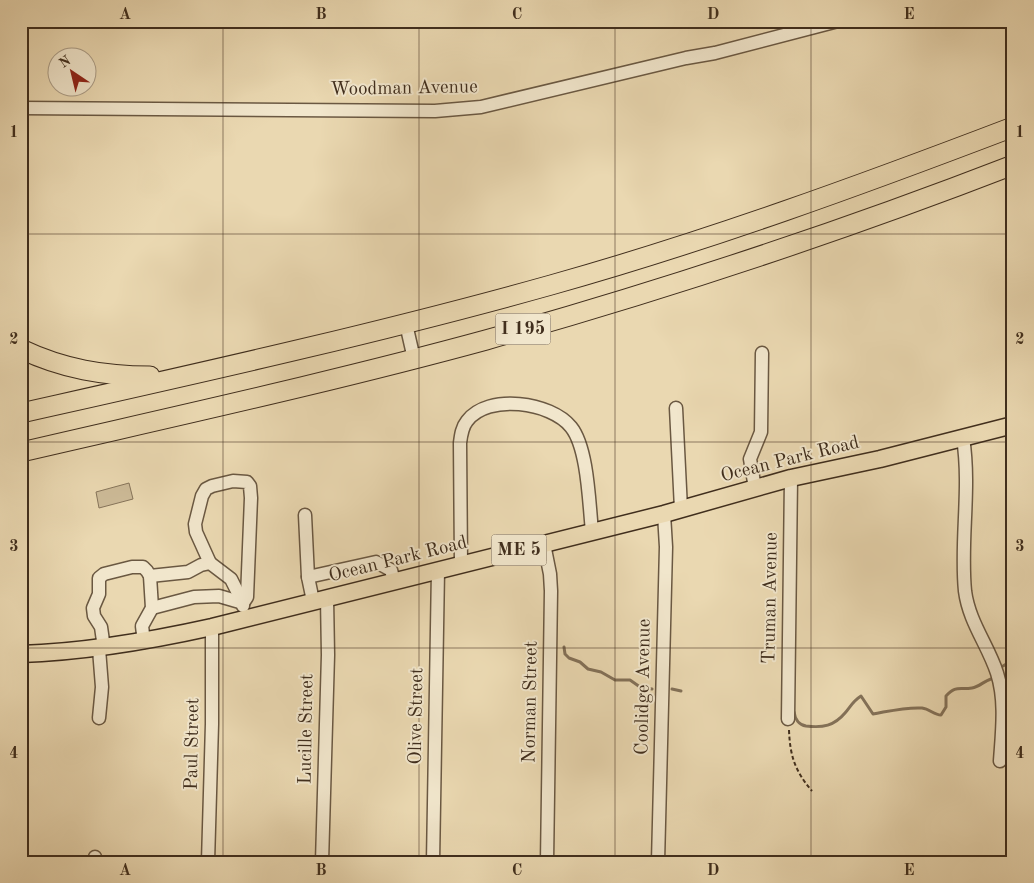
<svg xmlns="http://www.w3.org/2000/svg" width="1034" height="883" font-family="'Old Standard TT',serif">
<rect width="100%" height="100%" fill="#ead8b1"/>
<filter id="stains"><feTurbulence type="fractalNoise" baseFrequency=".004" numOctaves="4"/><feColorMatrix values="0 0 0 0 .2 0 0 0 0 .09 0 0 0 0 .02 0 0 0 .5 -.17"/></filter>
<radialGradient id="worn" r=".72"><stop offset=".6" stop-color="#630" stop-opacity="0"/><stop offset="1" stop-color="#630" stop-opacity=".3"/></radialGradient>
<!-- green -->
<path fill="#cdbb98" stroke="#86745a" d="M129,483L133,499L99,508L96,492Z"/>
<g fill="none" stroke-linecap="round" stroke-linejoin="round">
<!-- stream -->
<g stroke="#837158" stroke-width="3">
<path d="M564,647L565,654L569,658L580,662L588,669L601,672L615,680H630L640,687L652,689"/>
<path d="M1003,666L1013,660"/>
<path d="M672,689L681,691"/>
<path d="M794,712C795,719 799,725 806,726C823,728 834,726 845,713C851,706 853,701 861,696L873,714C890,711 905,707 922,708C930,709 934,715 941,715L946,707V696C956,685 959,690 972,688C979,687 984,681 991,679"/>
</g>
<!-- minor casing -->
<g stroke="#6a5842" stroke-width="15">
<g id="minor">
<path d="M21,108L435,111L481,107L686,58L715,53L838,21"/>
<path d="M406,324L414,359"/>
<path d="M676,408L681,509"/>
<path d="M963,438C971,489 960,541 965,591C969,622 988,645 997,673C1006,701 1002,732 1000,761"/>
<path d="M755,488L750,459L761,432L762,353"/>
<path d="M305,515L308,577"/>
<path d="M544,544L550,574L551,591L547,862"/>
<path d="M461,564L460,443C461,435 462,427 467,421C488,393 551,402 571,427C588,448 589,504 592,531"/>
<path d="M150,576L188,572L201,565L210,563L231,579L243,603V606"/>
<path d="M313,601L308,577L376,562L391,570L394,581"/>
<path d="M152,608L194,597L219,596L243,603L247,597L251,498L250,486L247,482L233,481L212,486L206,489L202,496L195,524L196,532L210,563"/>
<path d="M104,648L101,627L94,616L93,608L99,594V578L104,574L132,567H143L147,571L150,576L152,608L142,626L144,642"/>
<path d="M99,649L102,687L99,718"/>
<path d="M788,719L791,478"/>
<path d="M95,862V857"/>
<path d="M208,862L212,724V627"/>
<path d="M322,862L328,655L327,598"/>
<path d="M433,862L438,570"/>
<path d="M658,862L666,547L664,514"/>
</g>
</g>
<!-- major casing -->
<g stroke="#402e1d" stroke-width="19">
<path id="major" d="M21,654C86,652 149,641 212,627L664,514L791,478L880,459L1013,425"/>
</g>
<!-- highway casing -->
<g stroke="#402e1d" stroke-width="21">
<g id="highway">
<path d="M21,349C63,369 104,376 150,376"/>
<path d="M21,413C199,373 376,334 551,285C708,241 861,185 1013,127"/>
<path d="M21,452C176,416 332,382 486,340C664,290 840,232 1013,165"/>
</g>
</g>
<!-- path -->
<path stroke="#402e1d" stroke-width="2" stroke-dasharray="4 2.5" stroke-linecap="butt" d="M789,730C790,756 795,771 812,791"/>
<!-- minor -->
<use href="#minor" stroke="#f1e6cc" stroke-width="12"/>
<!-- major -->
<use href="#major" stroke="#ead8b1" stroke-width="16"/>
<!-- highway -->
<use href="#highway" stroke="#ead8b1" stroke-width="19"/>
</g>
<!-- grid -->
<path fill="none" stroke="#402e1d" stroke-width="1" stroke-opacity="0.55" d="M223,21V862M419,21V862M615,21V862M811,21V862M21,234H1013M21,442H1013M21,648H1013"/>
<g text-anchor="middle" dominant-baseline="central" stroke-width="4" stroke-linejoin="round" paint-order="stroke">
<!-- shield labels -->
<g fill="#f1e6cc" stroke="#756552" stroke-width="1">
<rect x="495.5" y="313.5" width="55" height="31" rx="4"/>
<rect x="491.5" y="534.5" width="55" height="31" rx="4"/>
</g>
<g font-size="18" font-weight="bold" fill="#402e1d">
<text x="523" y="329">I 195</text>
<text x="519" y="550">ME 5</text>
</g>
<!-- street labels -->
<g font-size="19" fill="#402e1d" stroke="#f1e6cc">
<text transform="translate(404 89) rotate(-1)">Woodman Avenue</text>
<text transform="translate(790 460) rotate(-14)">Ocean Park Road</text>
<text transform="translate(398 560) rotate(-14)">Ocean Park Road</text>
<text transform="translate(771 598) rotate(-89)">Truman Avenue</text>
<text transform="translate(644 687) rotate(-89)">Coolidge Avenue</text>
<text transform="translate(531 702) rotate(-89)">Norman Street</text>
<text transform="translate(417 716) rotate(-89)">Olive Street</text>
<text transform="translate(307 729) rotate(-89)">Lucille Street</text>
<text transform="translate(193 744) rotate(-89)">Paul Street</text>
</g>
</g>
<!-- margin -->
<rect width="1034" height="883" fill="none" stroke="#ead8b1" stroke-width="55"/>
<!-- north arrow -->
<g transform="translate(72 72) rotate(325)"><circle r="24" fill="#f1e6cc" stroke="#aa9c86"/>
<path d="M0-4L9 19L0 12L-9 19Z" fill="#8f2418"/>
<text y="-8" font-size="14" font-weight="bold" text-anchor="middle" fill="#402e1d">N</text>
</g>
<rect x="28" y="28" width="978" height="828" fill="none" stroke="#402e1d" stroke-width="2"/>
<g font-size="16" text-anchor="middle" font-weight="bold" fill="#402e1d">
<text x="125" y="19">A</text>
<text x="321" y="19">B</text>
<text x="517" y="19">C</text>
<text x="713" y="19">D</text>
<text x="909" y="19">E</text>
<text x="14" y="137">1</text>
<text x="1020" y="137">1</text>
<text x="14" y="344">2</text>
<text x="1020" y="344">2</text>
<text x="14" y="551">3</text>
<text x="1020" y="551">3</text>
<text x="14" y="758">4</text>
<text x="1020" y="758">4</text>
<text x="125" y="875">A</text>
<text x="321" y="875">B</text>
<text x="517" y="875">C</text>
<text x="713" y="875">D</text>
<text x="909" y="875">E</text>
</g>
<rect width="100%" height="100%" filter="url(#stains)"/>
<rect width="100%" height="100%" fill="url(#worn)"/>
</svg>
